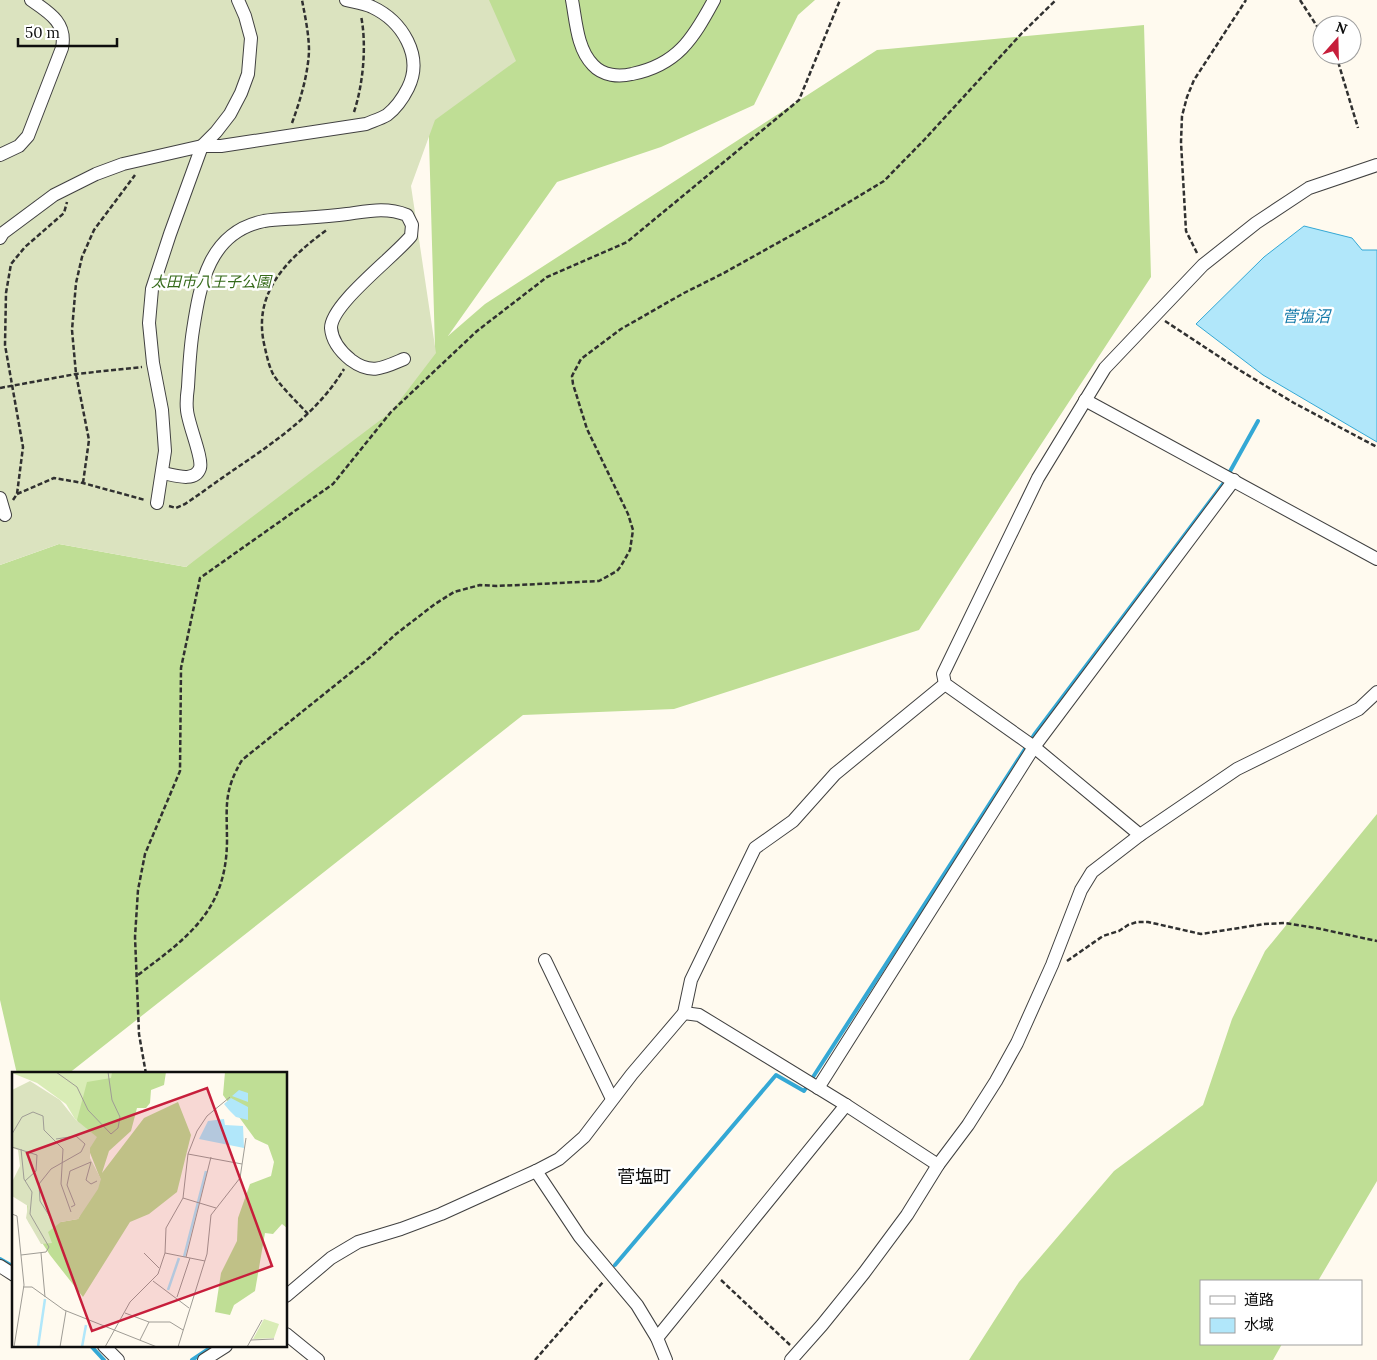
<svg xmlns="http://www.w3.org/2000/svg" width="1377" height="1360" font-family="Lora,'Noto Sans JP',serif">
<rect width="100%" height="100%" fill="#fffaef"/>
<!-- forest -->
<g fill="#bfde95">
<path d="M425,0H815L798,15L754,105L661,147L557,182L448,336L485,304L877,50L1144,25L1151,277L919,630L674,709L523,715L68,1074H17L0,1000V565L59,544L186,567L435,348Z"/>
<path d="M1377,814V1181L1318,1281H1201V1344H1282L1273,1360H969L1019,1282L1114,1171L1203,1105L1232,1019L1265,951Z"/>
</g>
<!-- cemetery -->
<path fill="#dbe3bf" d="M0,0H489L516,61L435,120L411,186L436,353L391,412L186,567L59,544L0,565Z"/>
<!-- water -->
<path fill="#b1e7fa" stroke="#34a8d5" d="M1304,226L1352,238L1362,250H1377V442L1263,375L1196,324L1264,257Z"/>
<g fill="none" stroke-linecap="round" stroke-linejoin="round">
<!-- stream -->
<g stroke="#34a8d5" stroke-width="4">
<path d="M0,1259L14,1267"/>
<path d="M615,1265L776,1075L804,1091L1034,735L1223,484L1258,421"/>
<path d="M91,1346L104,1360"/>
<path d="M192,1360L213,1346"/>
</g>
<!-- minor casing -->
<g stroke="#414141" stroke-width="14">
<g id="minor">
<path d="M572,0C576,21 577,49 593,65C603,76 619,77 632,74C677,65 693,39 714,0"/>
<path d="M0,155L19,146L28,136L62,48C67,23 50,13 31,0"/>
<path d="M0,238L3,233L54,195L96,174L123,164L202,146H221L366,124C373,121 380,119 387,115C396,108 403,98 408,88C424,56 402,21 372,7C364,3 354,2 346,0"/>
<path d="M1085,400L1377,559"/>
<path d="M163,473C174,475 195,483 200,468C203,458 188,424 187,410C186,402 187,394 188,387C189,368 190,349 193,330C200,284 209,232 264,221C276,219 290,219 302,218C317,217 332,216 347,214C369,211 386,207 407,215L412,225L411,236C394,257 331,304 331,328C332,341 341,352 351,360C371,375 383,368 404,359"/>
<path d="M0,498L5,515"/>
<path d="M157,503L165,451L162,410L153,363L149,323L152,289L170,234L202,146L216,132L230,114L241,93L248,74L251,38L245,16L238,0"/>
<path d="M1140,835L1034,747L945,684L943,674L1038,478L1105,368L1203,265L1256,223L1309,188L1377,165"/>
<path d="M545,960L612,1099"/>
<path d="M684,1013L699,1015L846,1105L938,1165"/>
<path d="M818,1088L1034,747L1234,480"/>
<path d="M536,1171L580,1237L637,1305L657,1338L666,1360"/>
<path d="M0,1266L14,1275"/>
<path d="M286,1296L331,1258L358,1242L401,1229L441,1214L536,1171L559,1159L584,1137L632,1074L684,1013L691,980L755,848L793,821L835,774L945,684"/>
<path d="M286,1334L318,1360"/>
<path d="M657,1338L846,1105"/>
<path d="M104,1346L118,1360"/>
<path d="M204,1360L226,1346"/>
<path d="M791,1360L822,1325L864,1273L907,1215L938,1165L968,1125L996,1081L1017,1043L1052,965L1081,890L1092,872L1140,835L1237,769L1359,709L1377,692"/>
</g>
</g>
<!-- path -->
<g stroke="#303030" stroke-width="2.5" stroke-dasharray="5 2.5" stroke-linecap="butt">
<path d="M1300,0L1322,34"/>
<path d="M1336,55L1358,128"/>
<path d="M354,112C363,85 367,45 361,16"/>
<path d="M292,123C300,101 308,75 309,51C309,34 305,16 302,0"/>
<path d="M1197,253L1186,231L1181,142L1182,116L1187,97L1194,80L1246,0"/>
<path d="M1165,321L1241,371L1294,403L1377,447"/>
<path d="M0,388L76,374L142,367"/>
<path d="M308,414C298,403 280,386 273,374C269,366 267,357 265,348C251,293 287,259 328,229"/>
<path d="M83,483L89,440L76,374L72,330L76,283L82,257L94,230L135,175"/>
<path d="M17,494L54,478L83,483L145,500"/>
<path d="M13,500L17,494L23,447L5,345L6,293L11,264L25,247L64,213L67,202"/>
<path d="M169,506L176,508L185,504C203,492 220,479 238,467C279,439 318,412 344,369"/>
<path d="M1067,961L1103,936L1119,931L1128,925L1137,922H1148L1201,934L1264,924L1285,923L1316,928L1377,941"/>
<path d="M138,975C188,937 226,911 227,842C227,807 223,792 242,760L374,654L396,634L435,604L454,592L480,585L497,586L599,581L617,571L621,566L630,550L633,530L628,514L587,429L573,384L572,376L581,359L621,329L684,293L722,274L826,216L884,181L925,139L1022,33L1056,0"/>
<path d="M146,1074L139,1034L135,937L138,890L145,854L180,771L181,668L200,578L333,484L391,412L477,331L547,277L627,242L799,100L840,0"/>
<path d="M721,1280L790,1345"/>
<path d="M535,1360L603,1282"/>
</g>
<!-- minor -->
<use href="#minor" stroke="#fff" stroke-width="12"/>
</g>
<g text-anchor="middle" dominant-baseline="central" stroke-width="5" stroke-linejoin="round" paint-order="stroke">
<!-- park labels -->
<g font-size="15" font-style="italic" fill="#356a1a" stroke="#fff">
<text x="211" y="281">太田市八王子公園</text>
</g>
<!-- water labels -->
<g font-size="16" font-style="italic" fill="#1078a8" stroke="#fff">
<text x="1306" y="316">菅塩沼</text>
</g>
<!-- quarter labels -->
<g font-size="18" fill="#0e0e0e" stroke="#fff">
<text x="644" y="1176">菅塩町</text>
</g>
</g>
<!-- overview -->
<g transform="translate(12 1072)">
<rect width="275" height="275" fill="#fffaef"/>
<path d="M122,0L76,54L63,47L54,32L25,11L0,1ZM252,247L267,252L262,266L241,267Z" fill="#d9ecb6"/>
<path d="M100,0H154L152,13L139,18L138,31L134,36H125L119,59L97,79L90,101L132,46L166,30L179,63L165,120L137,142L118,150L71,225L38,183L16,149L15,131L49,150L66,147L88,106L65,48L75,10L99,6ZM213,0H275V156L270,152L261,162L253,161L243,219L222,233L218,243L203,240L209,201L225,169L226,146L238,112L259,104L262,90L256,73L243,67L211,23Z" fill="#bfde95"/>
<path d="M18,9L48,28L63,47L85,65L78,76V86L89,107L86,117L66,147L49,150L36,160L40,171L29,172L14,146L16,134L0,124V110L8,94L6,78L0,76V18Z" fill="#dbe3bf"/>
<path d="M227,18L236,21V30L220,24ZM219,26L236,35V48L224,45L217,38L212,32ZM212,47L213,53L231,54L232,76L187,67L196,49Z" fill="#b1e7fa"/>
<path fill="none" stroke="#b1e7fa" stroke-width="2.5" d="M172,185L194,99M156,218L167,186M26,275L33,227M70,275L74,253"/>
<path fill="none" stroke="#9f9c95" stroke-width="1" d="M44,0L65,15L76,38L99,62L106,56L108,45L100,28L96,0M0,62L10,45L21,40L31,44L32,58L51,77L49,112L59,140M0,75L25,83L24,99L13,109M176,82L230,92M171,126L204,136M59,135L63,133L55,113L58,99L79,90L74,108L79,112L85,109M0,142L5,144L12,213L2,275M40,148L28,129L27,112L39,97L69,80L73,72L64,64L44,67M29,181L33,225M132,181L147,196M153,181L193,189M9,183L34,180L37,175L18,142L20,120L12,107L9,77M174,185L199,85M141,209L177,236M11,215H20L52,238L145,275M165,225L178,186M113,241L137,250H158L171,258M128,268L137,250M239,268L262,267M48,275L54,239M93,275L118,230L146,202L153,181L154,156L171,126L176,82L185,59L195,44L218,25M166,275L195,182L199,143L228,106L234,66M235,275L250,248"/>
<path fill="#c71e3b" fill-opacity="0.15" stroke="#c71e3b" stroke-width="2.5" d="M195,16L260,194L80,259L15,81Z"/>
<rect width="275" height="275" fill="none" stroke="#0e0e0e" stroke-width="2.5"/>
</g>
<!-- legend -->
<rect x="1200" y="1280" width="162" height="65" fill="#ffffff" stroke="#9f9f9f"/>
<rect x="1210" y="1296" width="25" height="8" fill="#ffffff" stroke="#9f9f9f"/>
<text x="1244" y="1305" font-size="15" fill="#0e0e0e">道路</text>
<rect x="1210" y="1318" width="25" height="15" fill="#b1e7fa" stroke="#9f9f9f"/>
<text x="1244" y="1330" font-size="15" fill="#0e0e0e">水域</text>
<!-- north arrow -->
<g transform="translate(1337 40) rotate(20)"><circle r="24" fill="#ffffff" stroke="#9f9f9f"/>
<path d="M0-4L9 19L0 12L-9 19Z" fill="#c71e3b"/>
<text y="-8" font-size="14" font-weight="bold" text-anchor="middle" fill="#0e0e0e">N</text>
</g>
<!-- scale -->
<path d="M18 38v8h99v-8" fill="none" stroke="#0e0e0e" stroke-width="2.5"/>
<text x="25" y="38" font-size="15" fill="#0e0e0e" stroke="#ffffff" stroke-width="4" paint-order="stroke">50 m</text>
</svg>
